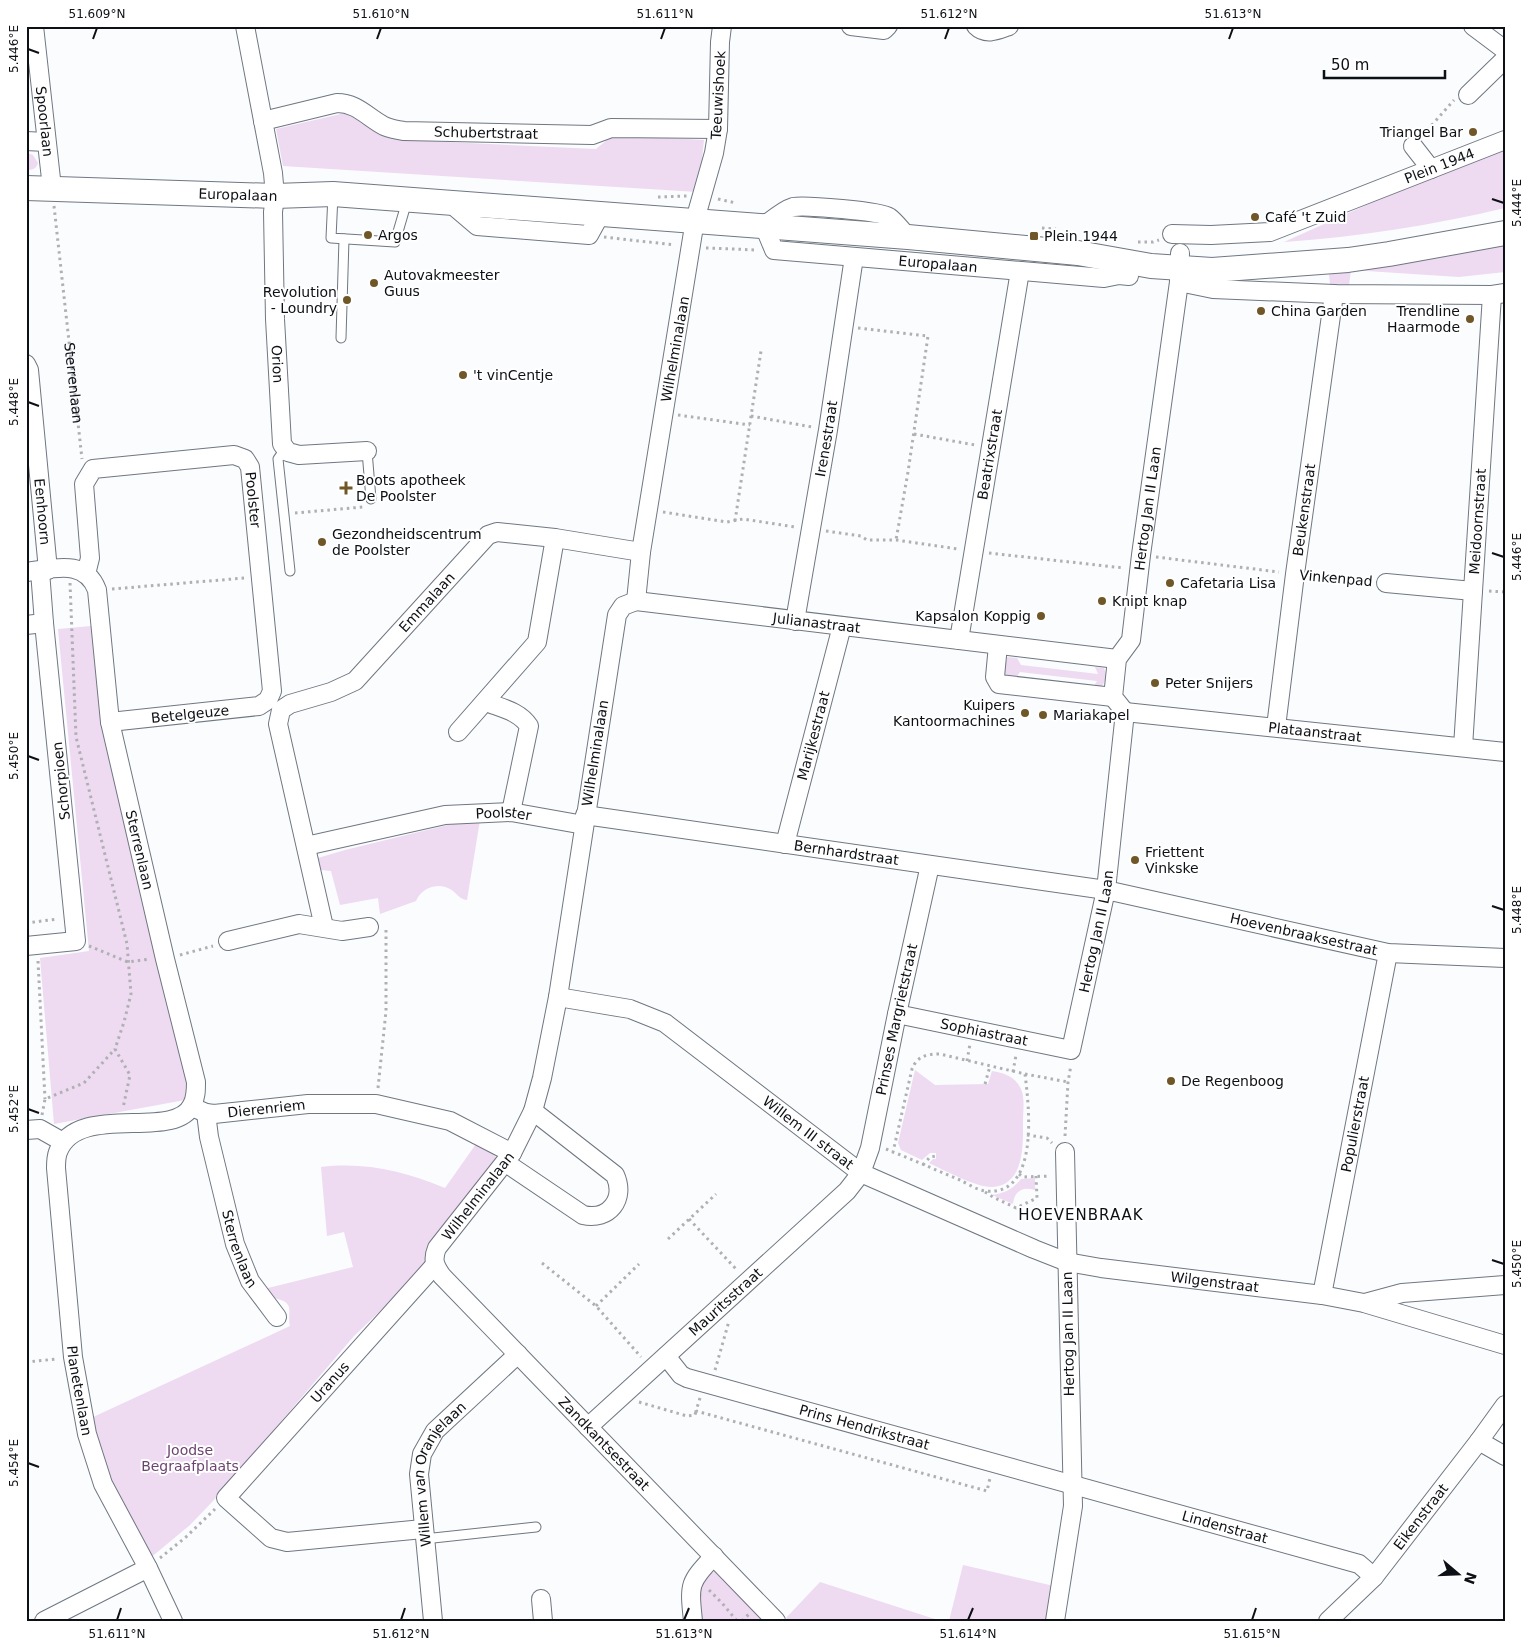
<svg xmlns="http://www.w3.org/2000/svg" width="1531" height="1647" font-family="'DejaVu Sans',sans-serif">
<rect width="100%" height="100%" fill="#fafcfe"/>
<!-- green -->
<g fill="#eedaf1">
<path d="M345,113C366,120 384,132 404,140L596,149L613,135L704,140L699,187L697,192L283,166L276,129Z"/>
<path d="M1505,149V208C1433,225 1358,237 1284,242L1382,198Z"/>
<path d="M27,153L33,155L38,163C36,169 33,170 26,170Z"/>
<path d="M1505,236V272L1459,277L1351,270L1349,285L1330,284L1329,275L1332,273L1333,266Z"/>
<path d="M91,626L106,734L186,1077L187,1090L185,1100L54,1124L40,958L89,951L58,629Z"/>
<path d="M1007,657L1017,658L1021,665L1098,674L1095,667L1104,668C1107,674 1106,682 1101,687L1093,688L1097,681L1020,672L1015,679L1004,676Z"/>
<path d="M468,820H480L467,900C459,899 457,893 450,889C438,882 421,888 416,901L380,914L378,898L340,905L331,871L321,870L318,858L345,850Z"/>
<path d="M915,1070L935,1085L988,1084L992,1071C1002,1073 1012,1075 1018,1084C1026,1094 1023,1109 1023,1121C1023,1144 1025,1184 993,1187C977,1188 944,1170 929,1163L933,1159H936V1153H930L922,1160L901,1150L898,1143Z"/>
<path d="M476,1144L490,1151L498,1159L427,1261L401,1291L354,1336L213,1501L190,1525L149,1559L104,1469L91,1418L290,1326C288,1319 291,1310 288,1305C284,1298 275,1300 270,1296C267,1294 266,1291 264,1289L353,1267L344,1232L327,1236L321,1167C366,1162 403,1171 445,1188Z"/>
<path d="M1035,1178V1190C1023,1186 1014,1191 1013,1204L992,1195C1005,1193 1013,1189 1021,1179Z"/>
<path d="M963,1565L1054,1586L1049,1621H949Z"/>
<path d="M714,1572H717L765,1621H700C698,1604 694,1579 714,1572Z"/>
<path d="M820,1582L941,1621H789L786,1618Z"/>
</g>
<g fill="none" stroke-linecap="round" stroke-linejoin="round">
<!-- lane casing -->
<g stroke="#6f7781" stroke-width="11">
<g id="lane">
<path d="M333,195L331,238L395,242L407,201"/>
<path d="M341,338L344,239"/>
<path d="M285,449L278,459L290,571"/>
<path d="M367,451L371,499"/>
<path d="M424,1539L536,1527"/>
</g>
</g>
<!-- street casing -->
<g stroke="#6f7781" stroke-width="20">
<g id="street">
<path id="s2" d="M34,26L52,188"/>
<path id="s3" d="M245,26L273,173L275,196L273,212L275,319L282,444L288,452L299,455L367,451"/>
<path id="s4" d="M722,26L720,42L718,129L714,153L695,220L641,552L636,601L623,606L617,615L558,997L542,1078L533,1111L512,1153L437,1248C432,1260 435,1266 442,1276L776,1621"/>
<path d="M851,26L884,30L888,26"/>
<path d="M976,26C986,36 998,30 1009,26"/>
<path d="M1473,26L1505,50"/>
<path d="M1468,95L1505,59"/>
<path id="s5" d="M263,121L337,103C357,103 367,117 384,126C391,129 397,130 404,131L592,135L611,128L718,129"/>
<path d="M26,141L46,142"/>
<path d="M1413,146L1431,169"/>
<path d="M450,203L477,226L589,235L600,215"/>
<path id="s6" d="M1172,234L1211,235L1270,232L1505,140"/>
<path id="s7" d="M908,237C902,231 896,222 889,217C880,211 805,205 793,207C783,210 773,219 764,226L774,250L1104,278L1119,275L1129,276"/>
<path d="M1179,282L1213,289L1334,294L1492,295L1505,293"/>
<path id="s8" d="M26,364L29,370L48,570"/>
<path id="s9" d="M26,572C53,569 85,558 97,590L110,722L165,959L196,1082C196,1090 196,1098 192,1105C175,1142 77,1101 58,1152C56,1157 56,1163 56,1168L73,1357L87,1434L103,1484L148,1568L173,1621"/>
<path id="s10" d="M86,574L90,558L84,484L93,469L234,455L245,459L250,467L272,691L268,700L259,706L110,722"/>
<path d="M1386,583L1473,591"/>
<path id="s11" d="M636,601L1117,659"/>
<path id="s12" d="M795,621L828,430L854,257"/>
<path d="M26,625L44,623"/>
<path id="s13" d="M959,640L1020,271"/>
<path d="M998,645L995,677L999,684L1113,697"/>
<path d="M486,702C501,708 519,711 529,726L511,812"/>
<path id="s14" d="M1125,712L1505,752"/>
<path id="s15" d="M1276,727L1295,574L1334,294"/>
<path d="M458,732L537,642L555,538"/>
<path id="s16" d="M1463,747L1492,295"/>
<path id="s17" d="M585,815L1106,890L1388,953L1505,958"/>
<path id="s18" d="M785,844L842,626"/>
<path id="s19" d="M306,846L445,815L511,812L584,825"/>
<path id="s20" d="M324,927L278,724L281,710L290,704L331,692L355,681L488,535L497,532L555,538L641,552"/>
<path d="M228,941L299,924L342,931L369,927"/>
<path d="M26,946L76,941L44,623L40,571"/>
<path id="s21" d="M558,997L630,1009L665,1023L861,1173L1034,1249L1067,1262L1101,1268L1322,1295L1364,1303L1505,1345"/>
<path id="s22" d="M897,1014L1071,1050L1106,890L1125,712L1113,697L1117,659L1131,640L1141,555L1179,282L1180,253"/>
<path id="s23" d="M192,1107L206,1113L214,1114L308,1104H376L450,1121L512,1153"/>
<path id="s24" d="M206,1113L209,1137L235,1244L250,1281L277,1317"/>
<path d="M26,1130L40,1129L63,1142"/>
<path d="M506,1163L583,1215C609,1221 626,1199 615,1175L533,1111"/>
<path id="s25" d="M1322,1295L1388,953"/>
<path d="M1365,1303L1402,1293L1505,1285"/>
<path id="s26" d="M666,1356L681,1375L687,1378L1359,1564L1374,1577"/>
<path id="s27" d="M588,1427L847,1191L861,1173L870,1148L897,1014L930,865"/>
<path d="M1479,1441L1505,1456"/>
<path id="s28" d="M423,1529L287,1542L271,1538L226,1498L434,1266"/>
<path d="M541,1599L543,1621"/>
<path d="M44,1621L148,1568"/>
<path id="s29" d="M433,1621L419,1474L422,1454L435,1431L518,1354"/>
<path d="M693,1621C689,1583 689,1583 714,1556"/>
<path d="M1055,1621L1073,1506L1065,1152"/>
<path id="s30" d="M1328,1621L1374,1577L1479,1441L1505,1405"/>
</g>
</g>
<!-- secondary casing -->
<g stroke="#6f7781" stroke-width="26">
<g id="secondary">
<path id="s31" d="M26,188L275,196L333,194L908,237L1078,253L1151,266L1212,270L1348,260L1389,254L1505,233"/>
</g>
</g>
<!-- path -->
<g stroke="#aeb0b3" stroke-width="3" stroke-dasharray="2.5 4" stroke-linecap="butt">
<path d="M1423,135L1454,100"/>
<path d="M658,197L687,196"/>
<path d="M718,199L736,203"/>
<path id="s1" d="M54,206L82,459"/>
<path d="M1042,228L1056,229"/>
<path d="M604,237L675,245"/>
<path d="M1138,242H1153L1159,240"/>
<path d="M706,248L757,250"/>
<path d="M858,328L928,336L908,472L896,540"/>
<path d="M678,415L750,425"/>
<path d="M751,416L812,427"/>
<path d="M914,434L975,445"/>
<path d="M663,512L727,522L743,519L795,527"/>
<path d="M295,513L363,507"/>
<path d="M735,521L761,351"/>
<path d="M826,531L861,536L867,540H896L958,549"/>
<path d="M989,553L1124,568"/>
<path d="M1156,557L1279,572"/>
<path d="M1310,576L1371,582"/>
<path d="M70,583L76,737L127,944L131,994L124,1022L115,1049L130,1075L123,1108"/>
<path d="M112,589L245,578"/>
<path d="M1489,591L1505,592"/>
<path d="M26,923L58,919"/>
<path d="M89,946L128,962L150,959"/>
<path d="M180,955L213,946"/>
<path d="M38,961L45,1099"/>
<path d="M967,1061L970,1044"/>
<path d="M1013,1072L1016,1055"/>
<path d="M1025,1074L1068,1082"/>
<path d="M985,1084L990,1066"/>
<path d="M378,1088L386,1011V930"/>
<path d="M42,1115L45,1099L84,1083L115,1049"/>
<path d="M1027,1135L1047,1138L1052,1143"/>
<path d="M1065,1136L1068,1082L1071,1065"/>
<path d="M886,1149L893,1152C916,1161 938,1171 960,1180C968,1184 977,1190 985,1191C1040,1197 1029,1107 1025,1074L940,1054C927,1054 917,1056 912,1069L893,1152"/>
<path d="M923,1165L930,1157L936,1156"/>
<path d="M1019,1174L1023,1177L1050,1176"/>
<path d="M985,1192L993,1197L1016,1208L1037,1198L1036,1176"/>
<path d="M689,1219L737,1270"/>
<path d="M668,1239L716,1194"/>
<path d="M542,1263L596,1306L641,1357"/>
<path d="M596,1306L639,1264"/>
<path d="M26,1362L57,1359"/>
<path d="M715,1370L729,1321"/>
<path d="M700,1398L696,1411L987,1491L990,1478"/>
<path d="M639,1402L687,1416L695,1415L696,1411"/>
<path d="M160,1558L186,1537L215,1509"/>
<path d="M709,1590L722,1603L737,1621"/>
<path d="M742,1621L749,1614"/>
</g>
<!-- lane -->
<use href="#lane" stroke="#fff" stroke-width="9"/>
<!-- street -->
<use href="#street" stroke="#fff" stroke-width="18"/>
<!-- secondary -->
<use href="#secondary" stroke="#fff" stroke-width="24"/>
</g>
<!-- ticks -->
<path fill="none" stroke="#0d1014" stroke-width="2" d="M93,39L97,28M377,39L381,28M661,39L665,28M945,39L949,28M1229,39L1233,28M28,49L39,53M1492,199L1504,203M28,402L39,406M1492,553L1504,557M28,756L39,760M1492,906L1504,910M28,1109L39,1113M1492,1260L1504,1264M28,1463L39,1467M117,1620L121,1608M401,1620L405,1608M684,1620L689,1608M968,1620L973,1608M1252,1620L1256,1608"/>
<!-- markers -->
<g fill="#705728" stroke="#fff" stroke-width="2">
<circle cx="1473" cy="132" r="5"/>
<circle cx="1255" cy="217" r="5"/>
<circle cx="368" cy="235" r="5"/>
<rect x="1029" y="231" width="10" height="10" rx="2.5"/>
<circle cx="374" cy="283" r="5"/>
<circle cx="347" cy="300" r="5"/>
<circle cx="1261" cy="311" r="5"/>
<circle cx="1470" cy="319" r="5"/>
<circle cx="463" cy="375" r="5"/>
<path d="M343.5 480.5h5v5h5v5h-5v5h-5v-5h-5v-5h5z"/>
<circle cx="322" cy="542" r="5"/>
<circle cx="1170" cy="583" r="5"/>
<circle cx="1102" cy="601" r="5"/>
<circle cx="1041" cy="616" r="5"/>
<circle cx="1155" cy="683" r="5"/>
<circle cx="1025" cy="713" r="5"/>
<circle cx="1043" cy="715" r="5"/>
<circle cx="1135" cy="860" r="5"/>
<circle cx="1171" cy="1081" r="5"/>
</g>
<g text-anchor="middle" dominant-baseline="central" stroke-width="4" stroke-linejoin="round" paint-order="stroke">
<!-- street labels -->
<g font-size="14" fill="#0d1014" stroke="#fff">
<text transform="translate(718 95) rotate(-87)">Teeuwishoek</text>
<text stroke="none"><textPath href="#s2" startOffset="96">Spoorlaan</textPath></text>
<text stroke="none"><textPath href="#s5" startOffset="232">Schubertstraat</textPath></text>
<text stroke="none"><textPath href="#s6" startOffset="280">Plein 1944</textPath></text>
<text stroke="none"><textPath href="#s31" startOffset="212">Europalaan</textPath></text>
<text stroke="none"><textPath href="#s7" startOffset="350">Europalaan</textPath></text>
<text transform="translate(675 349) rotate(-80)">Wilhelminalaan</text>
<text stroke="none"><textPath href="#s3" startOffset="341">Orion</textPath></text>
<text stroke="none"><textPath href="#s1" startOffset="178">Sterrenlaan</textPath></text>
<text stroke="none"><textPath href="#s12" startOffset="185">Irenestraat</textPath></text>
<text stroke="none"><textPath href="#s13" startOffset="188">Beatrixstraat</textPath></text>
<text stroke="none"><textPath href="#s10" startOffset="304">Poolster</textPath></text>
<text stroke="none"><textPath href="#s22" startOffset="734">Hertog Jan II Laan</textPath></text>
<text stroke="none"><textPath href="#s15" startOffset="219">Beukenstraat</textPath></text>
<text stroke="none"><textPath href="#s8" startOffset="149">Eenhoorn</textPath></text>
<text stroke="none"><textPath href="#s16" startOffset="226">Meidoornstraat</textPath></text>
<text transform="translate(1336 578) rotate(5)">Vinkenpad</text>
<text stroke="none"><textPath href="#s20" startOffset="409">Emmalaan</textPath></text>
<text stroke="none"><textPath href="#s11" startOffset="182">Julianastraat</textPath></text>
<text transform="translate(190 714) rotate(-6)">Betelgeuze</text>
<text stroke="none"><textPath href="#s14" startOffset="191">Plataanstraat</textPath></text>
<text stroke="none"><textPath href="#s18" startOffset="112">Marijkestraat</textPath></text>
<text transform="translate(595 753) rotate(-81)">Wilhelminalaan</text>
<text transform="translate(61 781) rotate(-96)">Schorpioen</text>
<text stroke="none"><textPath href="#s19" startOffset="201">Poolster</textPath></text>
<text stroke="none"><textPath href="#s9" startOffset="345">Sterrenlaan</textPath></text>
<text stroke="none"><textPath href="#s17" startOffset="264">Bernhardstraat</textPath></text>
<text stroke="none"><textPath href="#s22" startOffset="299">Hertog Jan II Laan</textPath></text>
<text stroke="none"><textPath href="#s17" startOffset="729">Hoevenbraaksestraat</textPath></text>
<text stroke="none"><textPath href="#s27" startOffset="531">Prinses Margrietstraat</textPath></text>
<text stroke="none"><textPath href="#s22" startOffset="89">Sophiastraat</textPath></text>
<text stroke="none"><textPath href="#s23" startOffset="76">Dierenriem</textPath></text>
<text stroke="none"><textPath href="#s25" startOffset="174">Populierstraat</textPath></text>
<text stroke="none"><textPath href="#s21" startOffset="291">Willem III straat</textPath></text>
<text transform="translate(478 1196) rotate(-52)">Wilhelminalaan</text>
<text stroke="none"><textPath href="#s24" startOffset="140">Sterrenlaan</textPath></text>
<text stroke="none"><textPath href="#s21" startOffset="731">Wilgenstraat</textPath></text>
<text stroke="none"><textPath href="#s27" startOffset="186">Mauritsstraat</textPath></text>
<text transform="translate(1068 1334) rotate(-91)">Hertog Jan II Laan</text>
<text stroke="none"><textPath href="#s28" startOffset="369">Uranus</textPath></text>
<text stroke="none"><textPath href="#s9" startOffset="998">Planetenlaan</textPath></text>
<text stroke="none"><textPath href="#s26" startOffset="215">Prins Hendrikstraat</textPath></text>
<text stroke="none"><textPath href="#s4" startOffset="1542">Zandkantsestraat</textPath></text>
<text stroke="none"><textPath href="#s29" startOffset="154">Willem van Oranjelaan</textPath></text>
<text stroke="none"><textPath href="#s30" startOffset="140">Eikenstraat</textPath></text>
<text stroke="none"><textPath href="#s26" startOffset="589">Lindenstraat</textPath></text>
</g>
<!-- poi labels -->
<g font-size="14" fill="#0d1014" stroke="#fff" text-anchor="start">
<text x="1463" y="132" text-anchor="end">Triangel Bar</text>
<text x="1265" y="217">Café 't Zuid</text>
<text x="378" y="235">Argos</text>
<text x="1044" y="236">Plein 1944</text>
<text x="384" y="275">Autovakmeester<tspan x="384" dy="16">Guus</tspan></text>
<text x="337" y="292" text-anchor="end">Revolution<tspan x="337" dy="16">- Loundry</tspan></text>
<text x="1271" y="311">China Garden</text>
<text x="1460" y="311" text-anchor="end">Trendline<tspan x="1460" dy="16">Haarmode</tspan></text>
<text x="473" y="375">'t vinCentje</text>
<text x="356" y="480">Boots apotheek<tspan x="356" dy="16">De Poolster</tspan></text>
<text x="332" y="534">Gezondheidscentrum<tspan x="332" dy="16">de Poolster</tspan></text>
<text x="1180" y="583">Cafetaria Lisa</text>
<text x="1112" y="601">Knipt knap</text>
<text x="1031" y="616" text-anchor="end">Kapsalon Koppig</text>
<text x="1165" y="683">Peter Snijers</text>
<text x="1015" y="705" text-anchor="end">Kuipers<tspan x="1015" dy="16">Kantoormachines</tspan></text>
<text x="1053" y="715">Mariakapel</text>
<text x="1145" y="852">Friettent<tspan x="1145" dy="16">Vinkske</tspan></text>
<text x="1181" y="1081">De Regenboog</text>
</g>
<!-- park labels -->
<g font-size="14" fill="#6d4471" stroke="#fff">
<text x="190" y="1450">Joodse<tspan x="190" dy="16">Begraafplaats</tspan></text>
</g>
<!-- neighbourhood labels -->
<g font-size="15" letter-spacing="1" fill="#0d1014" stroke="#fff">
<text x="1081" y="1215">HOEVENBRAAK</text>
</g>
</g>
<!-- border -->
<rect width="1531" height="1647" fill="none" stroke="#ffffff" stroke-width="55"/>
<!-- north arrow -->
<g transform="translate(1458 1574) rotate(109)" stroke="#ffffff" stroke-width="4" paint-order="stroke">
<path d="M0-4L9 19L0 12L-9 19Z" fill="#0d1014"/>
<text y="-8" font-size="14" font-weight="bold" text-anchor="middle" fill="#0d1014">N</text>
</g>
<!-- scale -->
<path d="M1324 70v8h121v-8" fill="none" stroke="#0d1014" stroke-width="2.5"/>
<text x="1331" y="70" font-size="15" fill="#0d1014" stroke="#ffffff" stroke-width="4" paint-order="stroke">50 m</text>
<rect x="28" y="28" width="1476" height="1592" fill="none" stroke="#0d1014" stroke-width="2"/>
<g font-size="12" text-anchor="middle" fill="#0d1014">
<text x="97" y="18">51.609°N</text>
<text x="381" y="18">51.610°N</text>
<text x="665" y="18">51.611°N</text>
<text x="949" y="18">51.612°N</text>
<text x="1233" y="18">51.613°N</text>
<text transform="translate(14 49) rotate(-90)" y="4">5.446°E</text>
<text transform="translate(1517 203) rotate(-90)" y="4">5.444°E</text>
<text transform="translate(14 402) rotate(-90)" y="4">5.448°E</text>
<text transform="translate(1517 557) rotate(-90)" y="4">5.446°E</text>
<text transform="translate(14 756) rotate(-90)" y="4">5.450°E</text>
<text transform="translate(1517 910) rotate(-90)" y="4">5.448°E</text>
<text transform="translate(14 1109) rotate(-90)" y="4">5.452°E</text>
<text transform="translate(1517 1264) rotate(-90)" y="4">5.450°E</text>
<text transform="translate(14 1463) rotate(-90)" y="4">5.454°E</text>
<text x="117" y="1638">51.611°N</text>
<text x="401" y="1638">51.612°N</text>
<text x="684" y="1638">51.613°N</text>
<text x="968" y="1638">51.614°N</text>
<text x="1252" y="1638">51.615°N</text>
</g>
</svg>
